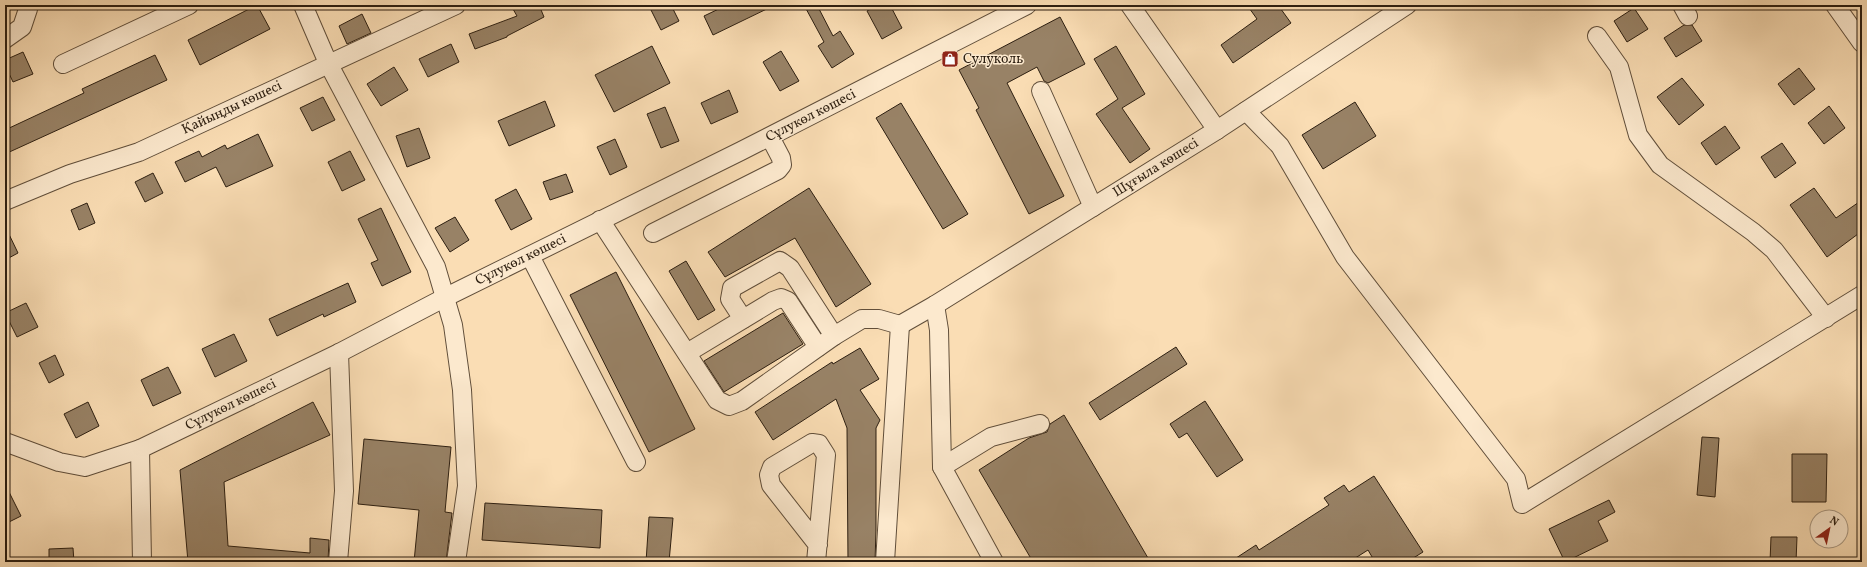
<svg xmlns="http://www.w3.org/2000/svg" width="1867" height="567" font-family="Vollkorn,serif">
<rect width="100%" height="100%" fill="#faddb4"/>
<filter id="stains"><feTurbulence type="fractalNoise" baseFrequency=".005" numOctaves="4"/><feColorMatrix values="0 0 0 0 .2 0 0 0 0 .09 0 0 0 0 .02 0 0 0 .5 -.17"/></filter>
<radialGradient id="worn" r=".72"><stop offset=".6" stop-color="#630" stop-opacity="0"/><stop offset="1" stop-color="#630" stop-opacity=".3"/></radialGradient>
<!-- building -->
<g fill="#988266" stroke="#2d1f11">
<path d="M257,5L270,29L200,65L188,40Z"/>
<path d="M520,5H539L544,17L507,36V37L475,49L469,34L517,16L513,9Z"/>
<path d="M656,5H671L679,21L661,30L650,8Z"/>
<path d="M727,5H775L713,35L704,16Z"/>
<path d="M804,5H817L833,36L840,31L854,54L832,68L818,46L824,42Z"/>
<path d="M878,5H890L902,28L882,39L867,11Z"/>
<path d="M1247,5H1278L1291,23L1233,63L1221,45L1257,19Z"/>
<path d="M1634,8L1648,29L1627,42L1614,21Z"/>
<path d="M362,14L371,33L347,44L339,26Z"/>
<path d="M1060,17L1085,64L1048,83L1044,81L1037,67L1007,83L1064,196L1029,214L976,110L979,108L959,70Z"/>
<path d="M1684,25H1692L1702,41L1676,57L1664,38Z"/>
<path d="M451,44L459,62L428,77L419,59Z"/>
<path d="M652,46L670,83L614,112L595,75Z"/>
<path d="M1116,46L1145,94L1122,108L1150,149L1130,163L1096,114L1118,99L1094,59Z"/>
<path d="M781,51L799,81L780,91L763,62Z"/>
<path d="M23,52L33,74L13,82L5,65V60Z"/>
<path d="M155,55L167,80L5,154V130L84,93L82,89Z"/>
<path d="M394,67L408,90L381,106L367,84Z"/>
<path d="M1799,68L1815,89L1794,105L1778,84Z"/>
<path d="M1682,78L1704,105L1679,125L1657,97Z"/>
<path d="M729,90L738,112L711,124L701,103Z"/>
<path d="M323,97L335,120L312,131L300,108Z"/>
<path d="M545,101L555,126L509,146L498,121Z"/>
<path d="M1355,102L1376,136L1323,169L1302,135Z"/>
<path d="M901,103L968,214L943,229L876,118Z"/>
<path d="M1829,106L1845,128L1824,144L1808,123Z"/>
<path d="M665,107L679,141L661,148L647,114Z"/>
<path d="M1725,126L1740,148L1716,165L1701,143Z"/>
<path d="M419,128L430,158L407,167L396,136Z"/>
<path d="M258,134L273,166L226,187L216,167L185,182L175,162L199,151L202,157L225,145L227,149Z"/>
<path d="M615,139L627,167L610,175L597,147Z"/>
<path d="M1782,143L1796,163L1775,178L1761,157Z"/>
<path d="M350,151L365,180L342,191L328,162Z"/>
<path d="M153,173L163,193L145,202L135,182Z"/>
<path d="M566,174L573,192L550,200L543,182Z"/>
<path d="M809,188L871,284L836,307L795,238L725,277L708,252Z"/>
<path d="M1814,188L1836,218L1862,200V231L1827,257L1790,205Z"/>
<path d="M516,189L532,219L511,230L495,200Z"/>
<path d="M87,203L95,223L79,230L71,210Z"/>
<path d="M381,208L411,272L382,286L371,263L378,260L358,219Z"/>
<path d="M455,217L469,240L450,252L435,228Z"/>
<path d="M5,226L18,253L5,260Z"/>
<path d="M686,261L715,310L698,320L669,271Z"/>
<path d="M616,272L695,429L649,452L570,295Z"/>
<path d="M348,283L356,302L324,317L323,314L277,336L269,319Z"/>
<path d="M26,303L38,327L17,337L5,313Z"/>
<path d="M783,313L803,344L724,392L704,361Z"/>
<path d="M234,334L247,361L215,377L202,349Z"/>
<path d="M1176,347L1187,364L1100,420L1089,403Z"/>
<path d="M860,348L879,379L860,390L880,420L876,428V530L875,562H848L847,428L836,399L773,440L755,412L832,362L833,364Z"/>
<path d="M55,355L64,375L49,383L39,363Z"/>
<path d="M168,367L181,393L153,406L141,380Z"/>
<path d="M1205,401L1243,460L1217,477L1187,433L1179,438L1170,424Z"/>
<path d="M88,402L99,426L76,438L64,414Z"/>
<path d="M313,402L330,435L224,482L228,546L310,553V538L329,540L328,562H188L180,470Z"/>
<path d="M1064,415L1148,558L1142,562H1033L979,470L1029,438L1047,432L1050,424Z"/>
<path d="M1702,437L1719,438L1715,497L1697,495Z"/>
<path d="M364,439L451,447L445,512L452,513L446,562H414L419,510L358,504Z"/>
<path d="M1792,454H1827L1826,502H1792Z"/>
<path d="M1374,476L1423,552L1407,562H1375L1368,550L1349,562H1230L1256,545L1259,550L1329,505L1324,498L1344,485L1349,492Z"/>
<path d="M5,484L21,516L5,524Z"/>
<path d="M1609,500L1615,512L1598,521L1608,541L1565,562L1549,529Z"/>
<path d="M485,503L602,510L600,548L482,540Z"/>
<path d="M649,517L673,518L669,562H646Z"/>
<path d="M1771,537H1797L1796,562H1770Z"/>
<path d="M73,548L74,562H49V549Z"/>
</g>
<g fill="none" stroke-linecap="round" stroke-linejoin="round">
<!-- minor casing -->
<g stroke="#604e3a" stroke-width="20">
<g id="minor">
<path d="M303,5L328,63L436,267L453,325L462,390L467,486L456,562"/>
<path d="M1130,5L1217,130"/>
<path d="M1682,5L1688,16"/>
<path d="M1835,5L1862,43"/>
<path d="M1597,36L1619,67L1638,135L1660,165L1753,232L1774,250L1826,318"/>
<path d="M5,39L22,27L28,9L27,5"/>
<path d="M63,64L189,5"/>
<path d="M1041,91L1093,207"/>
<path d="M1246,111L1280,146L1345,257L1516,479L1522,504L1862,295"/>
<path d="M5,201L70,174L139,152L456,5"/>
<path d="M600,220L717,400L729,406L742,401L834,336L862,319H879L900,325"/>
<path d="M653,233L778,170L782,165L781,158L770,137"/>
<path d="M530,256L636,462"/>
<path d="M935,305L939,330L942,467L994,562"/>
<path d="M743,319L730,299L732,288L780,261L790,268L834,336"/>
<path d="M900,325L935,305L1217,130L1407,5"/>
<path d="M687,353L773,301L781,298L788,301L818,347"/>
<path d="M5,442L59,462L85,467L140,449L339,353L444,298L741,151L1027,5"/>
<path d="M140,449L142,562"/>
<path d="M942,467L991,437L1040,424"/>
<path d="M338,562L344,491L339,353"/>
<path d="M816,562L826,455L819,444L812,443L772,467L769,475L771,485L818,545"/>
<path d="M885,562L900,325"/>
</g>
</g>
<!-- minor -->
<use href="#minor" stroke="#fce9ce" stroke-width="18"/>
</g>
<!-- icons -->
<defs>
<g id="shop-square" transform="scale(0.9)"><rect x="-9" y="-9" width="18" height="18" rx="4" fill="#8f2418" stroke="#fce9ce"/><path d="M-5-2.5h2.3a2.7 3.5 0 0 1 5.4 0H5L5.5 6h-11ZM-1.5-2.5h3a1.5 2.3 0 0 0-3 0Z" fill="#fff"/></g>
</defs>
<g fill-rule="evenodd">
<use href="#shop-square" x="950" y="59"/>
</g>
<g text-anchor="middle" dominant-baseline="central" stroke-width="3" stroke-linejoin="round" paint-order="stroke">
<!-- poi labels -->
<g font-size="14" fill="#2d1f11" stroke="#fce9ce" text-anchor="start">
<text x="963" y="59">Сулуколь</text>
</g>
<!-- street labels -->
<g font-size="14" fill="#2d1f11" stroke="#fce9ce">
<text transform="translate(232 108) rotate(-25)">Қайыңды көшесі</text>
<text transform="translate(811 116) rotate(-27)">Сұлукөл көшесі</text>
<text transform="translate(1156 168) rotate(-32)">Шұғыла көшесі</text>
<text transform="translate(521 260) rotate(-26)">Сұлукөл көшесі</text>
<text transform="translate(231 405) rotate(-26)">Сұлукөл көшесі</text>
</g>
</g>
<!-- margin -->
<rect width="1867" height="567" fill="none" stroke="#faddb4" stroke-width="20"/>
<rect x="6" y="6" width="1855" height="555" fill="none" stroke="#2d1f11" stroke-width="2"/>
<rect x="10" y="10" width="1847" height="547" fill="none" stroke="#2d1f11"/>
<!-- north arrow -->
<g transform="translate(1829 529) rotate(33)"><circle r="19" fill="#fce9ce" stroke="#a99882"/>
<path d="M0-3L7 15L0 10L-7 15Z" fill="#8f2418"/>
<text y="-6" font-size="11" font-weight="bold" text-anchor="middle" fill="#2d1f11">N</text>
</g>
<rect width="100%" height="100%" filter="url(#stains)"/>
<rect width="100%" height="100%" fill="url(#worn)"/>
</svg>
